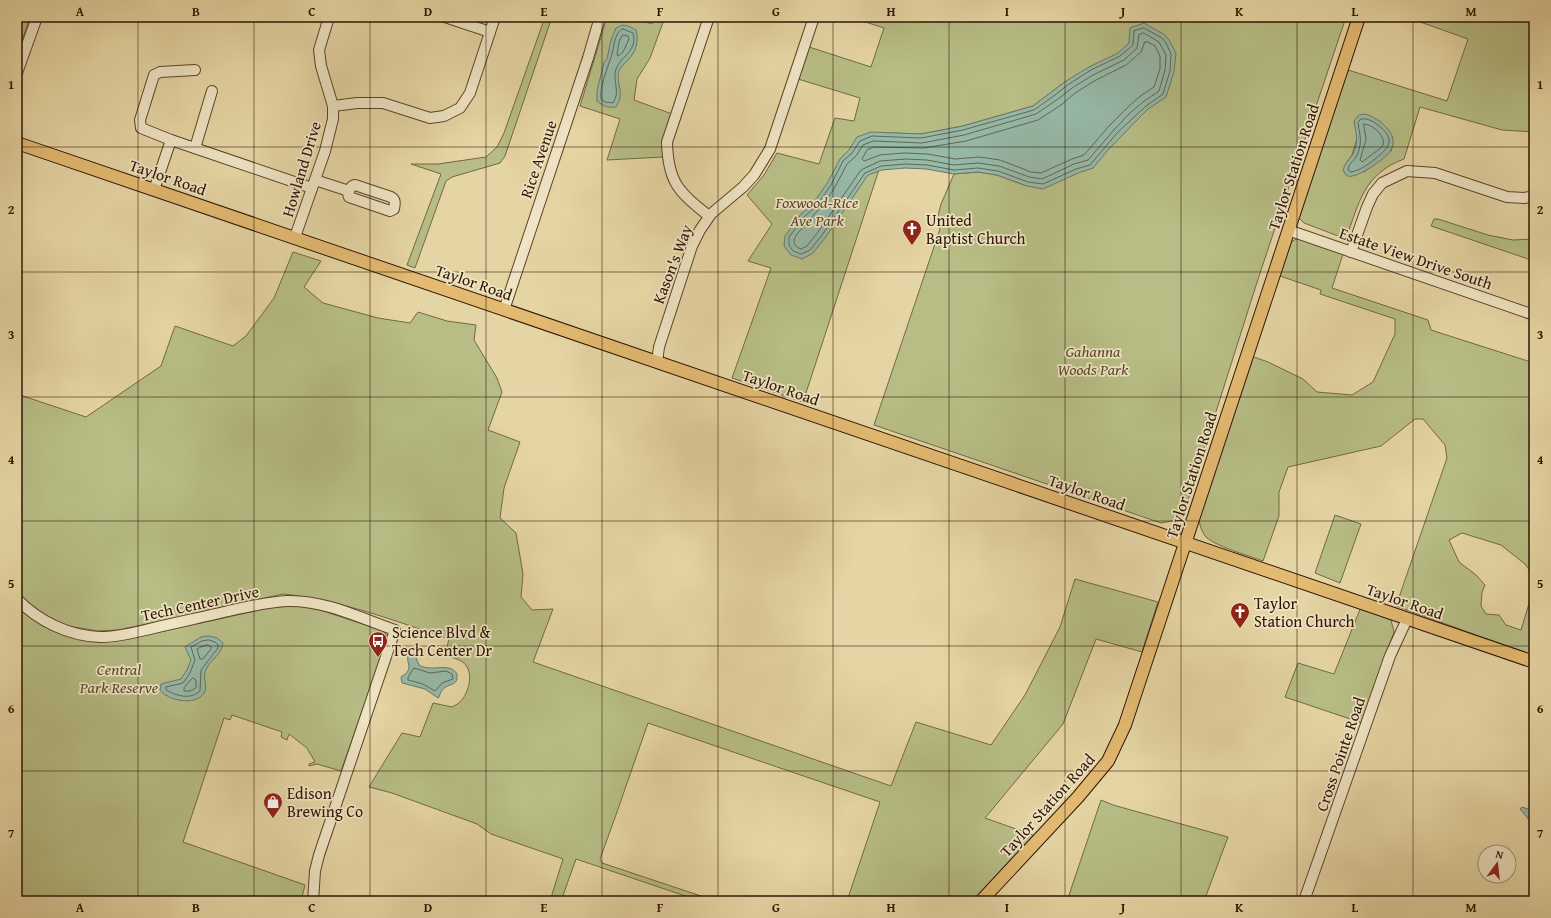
<svg xmlns="http://www.w3.org/2000/svg" width="1551" height="918" font-family="'Gentium Book Plus',serif">
<rect width="100%" height="100%" fill="#e6d5a4"/>
<filter id="stains"><feTurbulence type="fractalNoise" baseFrequency=".005" numOctaves="4"/><feColorMatrix values="0 0 0 0 .2 0 0 0 0 .09 0 0 0 0 .02 0 0 0 .5 -.17"/></filter>
<radialGradient id="worn" r=".72"><stop offset=".6" stop-color="#630" stop-opacity="0"/><stop offset="1" stop-color="#630" stop-opacity=".3"/></radialGradient>
<!-- green -->
<g fill="#b7bd85" stroke="#726844" fill-rule="evenodd">
<path d="M17,17H30L17,55Z"/>
<path d="M545,17H552L505,156L500,163L452,177L446,181L415,268L407,265L441,174L411,164H438L486,157L497,147L504,133Z"/>
<path d="M607,17H632L652,24L656,17H665L650,58L637,79L634,100L672,114L663,146V157L607,160L620,119L580,106Z"/>
<path d="M850,17H1346L1259,276L1182,519L1161,523L874,425L940,229L937,220L941,204L954,174L978,172L997,175L1027,186L1066,81L1033,106L963,126L921,134L891,133L803,402L732,378L771,268L748,261L772,224L747,195L764,175L777,153L819,164L835,118L854,121L860,98L798,79L809,47L871,67L884,28Z"/>
<path d="M1406,17H1534V132L1502,130L1420,107L1404,159C1364,174 1359,202 1346,239L1304,223L1299,218L1300,210L1345,69L1447,101L1468,39ZM1357,139L1392,150L1364,172L1345,165L1352,155Z"/>
<path d="M1434,219H1438L1488,235L1513,240L1534,239V261L1431,226Z"/>
<path d="M1296,239L1304,240L1343,254L1332,288L1428,320L1431,330L1534,363V576L1525,564L1501,545L1462,533L1449,540L1459,562L1476,575L1485,585L1482,592L1481,606L1486,614L1499,615L1506,625L1521,630L1534,587V656L1396,606L1447,458L1445,445L1423,419H1415L1381,446L1288,467L1279,492V516L1263,561C1250,556 1214,546 1205,536C1201,530 1200,526 1199,519L1251,356L1268,362L1303,379L1317,392L1352,395L1373,382L1395,334V319L1320,294L1321,290L1277,275L1291,242Z"/>
<path d="M293,252L321,261L304,287L323,303L378,318L410,323L418,312L447,321L476,325L474,340L497,378L502,392L488,430L520,442L504,488L500,518L516,533L523,574L521,597L532,610L553,609L533,662L891,786L916,722L991,745L1025,695L1060,627L1075,579L1158,602L1142,652L1096,639L1063,724L985,818L1033,835L1034,838L974,901H847L880,802L648,723L617,812L600,859L602,863L716,901H700L576,859L561,901H550L563,859L491,834L477,824L392,793L369,787L402,733L420,737L433,703L452,707C454,706 458,704 460,702C468,694 473,677 467,667C463,659 452,658 445,655L449,639C395,621 341,600 283,594L119,630L98,631L68,626L46,616L26,613C34,618 41,625 49,629C72,641 104,642 129,639L273,607L299,606L320,610L384,631L388,638L341,771L317,764L309,766V764L315,762L307,748L289,734L287,740L281,737L282,732L232,715L230,720L224,718L183,842L305,885L301,901H17V394L86,417L161,366L175,326L233,346L246,336L274,298Z"/>
<path d="M1335,515L1361,524L1340,583L1315,573Z"/>
<path d="M1361,607L1387,616L1391,620L1394,632L1362,723L1285,697L1298,663L1334,674Z"/>
<path d="M1101,800L1113,805L1228,837L1204,901H1067Z"/>
</g>
<!-- water -->
<g fill="#96b9a8" stroke="#6c7766">
<path d="M1144,23L1165,35L1169,40L1176,53L1174,72L1166,97L1148,109L1136,121L1107,151L1093,168L1078,173L1043,189L1027,186L997,175L978,172L954,174L926,169L905,168L882,170L868,175L825,238L813,253L802,259L791,255L784,246L785,236L801,214L810,207L819,195L828,182L840,159L849,150L857,137L871,132L921,134L963,126L1033,106L1066,81L1089,67L1118,53L1129,43L1130,28Z"/>
<path d="M623,25L628,26L636,30C639,42 636,52 627,61C623,65 621,66 619,71C615,84 626,92 616,107C608,108 603,106 597,101V91L604,62L607,59L611,40L616,28Z"/>
<path d="M1365,114C1379,118 1400,134 1391,150C1387,158 1361,175 1352,176C1351,177 1348,176 1346,175L1343,170C1345,163 1349,160 1353,154C1359,142 1356,133 1354,121L1359,115Z"/>
<path d="M209,636L217,638L223,643C221,656 209,660 205,672C203,678 208,687 204,693C195,707 167,700 160,690L161,684L181,679L187,670L191,660L185,647L201,637Z"/>
<path d="M409,653L415,655L419,665C433,673 449,661 457,674C459,690 444,679 439,697L438,698L425,689L402,683L401,677C416,668 404,663 409,653Z"/>
<path d="M1522,807L1534,811V826L1520,809Z"/>
</g>
<g fill="none" stroke-linecap="round" stroke-linejoin="round">
<!-- shore -->
<g stroke="#626655" stroke-width="1">
<path d="M1144,28L1162,38L1166,43L1171,54L1170,71L1163,94L1146,106L1133,118L1117,133L1090,165L1076,169L1043,184L1028,182L998,171L978,168L954,170L927,165L906,164L881,166L865,173L822,235L810,250L801,254L793,251L789,245V237L804,217L813,209L822,198L831,185L843,161L852,153L860,141L872,136L921,138L963,130L1034,110L1055,95L1069,84L1091,70L1120,56L1133,45L1134,31Z"/>
<path d="M623,29L633,33C638,51 621,56 616,69C612,80 621,92 613,103L605,102L601,99C599,90 607,69 610,60C614,51 613,41 618,33C620,30 620,30 623,29Z"/>
<path d="M1144,33L1159,42L1166,55L1165,70L1159,91L1143,102L1129,114L1114,130L1088,160L1074,164L1042,179L1029,177L999,166L978,163L954,165L927,160L906,159L880,161L861,170L818,232L807,246L801,249C792,246 793,240 797,234L826,201L835,187L847,164L856,156L863,145L873,141L922,143L964,135L1036,114L1058,99L1072,88L1093,75L1124,60L1137,48L1139,35Z"/>
<path d="M623,35L628,36L629,39L623,52L618,56L617,54L619,42Z"/>
<path d="M1145,42H1148L1155,46L1160,56V69L1154,87L1139,97L1125,110L1109,126L1084,155L1072,159L1041,173L1031,172L1000,160L979,157L955,159L928,154L904,153L880,155L864,161L862,159L867,150L873,147L924,148L966,141L1038,120L1061,105L1075,93L1096,80L1126,65L1141,52Z"/>
<path d="M1361,119C1368,118 1372,121 1378,125C1396,139 1390,147 1375,159C1367,165 1361,170 1351,172L1348,170C1348,164 1353,162 1356,157C1363,144 1360,136 1358,123Z"/>
<path d="M1364,124C1373,124 1388,138 1382,147L1362,162L1360,160L1366,140Z"/>
<path d="M209,640L215,642L218,645V648L201,670L200,691C190,700 177,696 166,690V687L183,683L190,673L195,660L191,647L202,641Z"/>
<path d="M208,645L211,647V649L203,659H200L197,649L203,646Z"/>
<path d="M414,668L430,673L446,671L452,674L453,679L442,683L435,691L423,684L408,680V678Z"/>
<path d="M193,678L196,680V688L190,691H184V688Z"/>
</g>
<!-- minor casing -->
<g stroke="#5c442a" stroke-width="12">
<g id="minor">
<path d="M445,17L490,32"/>
<path d="M195,70L160,72L154,75L140,120L141,128L171,140L312,188"/>
<path d="M17,73L37,17"/>
<path d="M333,106L357,103H383L430,118L444,116L460,108L470,93L495,17"/>
<path d="M195,148L212,91"/>
<path d="M315,180L349,191"/>
<path d="M355,185L391,197C396,200 395,203 394,209L390,211L349,197C347,193 350,186 355,185Z"/>
<path d="M154,190L171,140"/>
<path d="M709,216C679,192 668,183 667,142L709,17"/>
<path d="M1288,230L1534,315"/>
<path d="M295,237L325,151L333,119V106L321,66L319,50L329,17"/>
<path d="M1351,252L1367,207L1373,194L1382,183L1407,171L1435,173L1507,197L1524,198L1534,196"/>
<path d="M504,310L588,58L600,17"/>
<path d="M657,362L659,347L692,246L700,230L711,214L743,187L754,175L770,149L814,17"/>
<path d="M17,599C38,621 69,636 100,637C119,637 136,632 154,628C179,622 203,617 228,611C247,607 267,602 287,601C325,600 360,618 395,630L319,855L315,871L313,901"/>
<path d="M1304,901L1390,656L1407,619"/>
</g>
</g>
<!-- major casing -->
<g stroke="#2e1402" stroke-width="14">
<g id="major">
<path d="M17,143L1534,662"/>
<path d="M981,901L1078,797L1108,761L1125,725L1359,17"/>
</g>
</g>
<!-- minor -->
<use href="#minor" stroke="#efe4c4" stroke-width="10"/>
<!-- major -->
<use href="#major" stroke="#e3ba72" stroke-width="12"/>
</g>
<!-- grid -->
<path fill="none" stroke="#2e1402" stroke-width="1" stroke-opacity="0.55" d="M138,17V901M254,17V901M370,17V901M486,17V901M602,17V901M718,17V901M833,17V901M949,17V901M1065,17V901M1181,17V901M1297,17V901M1413,17V901M17,147H1534M17,272H1534M17,397H1534M17,521H1534M17,646H1534M17,771H1534"/>
<!-- icons -->
<defs>
<g id="church-pin" transform="scale(1)"><path d="M0 17L-7.5 6A9.5 9.5 0 1 1 7.5 6Z" fill="#8f2418" stroke="#efe4c4"/><path d="M-1.2-6h2.4v3.5h3.3v2.4h-3.3V6h-2.4V-.1h-3.3v-2.4h3.3Z" fill="#fff"/></g>
<g id="bus-pin" transform="scale(1)"><path d="M0 17L-7.5 6A9.5 9.5 0 1 1 7.5 6Z" fill="#8f2418" stroke="#efe4c4"/><path d="M-5-6H5V4H4V6H2V4H-2V6H-4V4H-5ZM-3.5-4V0h7V-4ZM-3.5 1.2v1.5H-2V1.2ZM2 1.2v1.5H3.5V1.2Z" fill="#fff"/></g>
<g id="shop-pin" transform="scale(1)"><path d="M0 17L-7.5 6A9.5 9.5 0 1 1 7.5 6Z" fill="#8f2418" stroke="#efe4c4"/><path d="M-5-2.5h2.3a2.7 3.5 0 0 1 5.4 0H5L5.5 6h-11ZM-1.5-2.5h3a1.5 2.3 0 0 0-3 0Z" fill="#fff"/></g>
</defs>
<g fill-rule="evenodd">
<use href="#church-pin" x="912" y="229"/>
<use href="#church-pin" x="1240" y="612"/>
<use href="#bus-pin" x="378" y="641"/>
<use href="#shop-pin" x="273" y="802"/>
</g>
<g text-anchor="middle" dominant-baseline="central" stroke-width="3.5" stroke-linejoin="round" paint-order="stroke">
<!-- street labels -->
<g font-size="16" fill="#2e1402" stroke="#efe4c4">
<text transform="translate(538 159) rotate(-71)">Rice Avenue</text>
<text transform="translate(1293 167) rotate(-72)">Taylor Station Road</text>
<text transform="translate(301 169) rotate(-73)">Howland Drive</text>
<text transform="translate(168 177) rotate(19)">Taylor Road</text>
<text transform="translate(1416 258) rotate(19)">Estate View Drive South</text>
<text transform="translate(672 264) rotate(-69)">Kason's Way</text>
<text transform="translate(474 282) rotate(19)">Taylor Road</text>
<text transform="translate(781 387) rotate(19)">Taylor Road</text>
<text transform="translate(1191 475) rotate(-72)">Taylor Station Road</text>
<text transform="translate(1087 492) rotate(19)">Taylor Road</text>
<text transform="translate(1405 601) rotate(19)">Taylor Road</text>
<text transform="translate(200 603) rotate(-12)">Tech Center Drive</text>
<text transform="translate(1340 754) rotate(-71)">Cross Pointe Road</text>
<text transform="translate(1047 805) rotate(-48)">Taylor Station Road</text>
</g>
<!-- park labels -->
<g font-size="16" font-style="italic" fill="#574729" stroke="#efe4c4">
<text x="817" y="202">Foxwood-Rice<tspan x="817" dy="18">Ave Park</tspan></text>
<text x="1093" y="351">Gahanna<tspan x="1093" dy="18">Woods Park</tspan></text>
<text x="119" y="669">Central<tspan x="119" dy="18">Park Reserve</tspan></text>
</g>
<!-- poi labels -->
<g font-size="16" fill="#2e1402" stroke="#efe4c4" text-anchor="start">
<text x="926" y="220">United<tspan x="926" dy="18">Baptist Church</tspan></text>
<text x="1254" y="603">Taylor<tspan x="1254" dy="18">Station Church</tspan></text>
<text x="392" y="632">Science Blvd &amp;<tspan x="392" dy="18">Tech Center Dr</tspan></text>
<text x="287" y="793">Edison<tspan x="287" dy="18">Brewing Co</tspan></text>
</g>
</g>
<!-- margin -->
<rect width="1551" height="918" fill="none" stroke="#e6d5a4" stroke-width="44"/>
<!-- north arrow -->
<g transform="translate(1497 864) rotate(15)"><circle r="19" fill="#efe4c4" stroke="#a29176"/>
<path d="M0-3L7 15L0 10L-7 15Z" fill="#8f2418"/>
<text y="-6" font-size="11" font-weight="bold" text-anchor="middle" fill="#2e1402">N</text>
</g>
<rect x="22" y="22" width="1507" height="874" fill="none" stroke="#2e1402" stroke-width="1.5"/>
<g font-size="13" text-anchor="middle" font-weight="bold" fill="#2e1402">
<text x="80" y="16">A</text>
<text x="196" y="16">B</text>
<text x="312" y="16">C</text>
<text x="428" y="16">D</text>
<text x="544" y="16">E</text>
<text x="660" y="16">F</text>
<text x="776" y="16">G</text>
<text x="891" y="16">H</text>
<text x="1007" y="16">I</text>
<text x="1123" y="16">J</text>
<text x="1239" y="16">K</text>
<text x="1355" y="16">L</text>
<text x="1471" y="16">M</text>
<text x="11" y="89">1</text>
<text x="1540" y="89">1</text>
<text x="11" y="214">2</text>
<text x="1540" y="214">2</text>
<text x="11" y="339">3</text>
<text x="1540" y="339">3</text>
<text x="11" y="464">4</text>
<text x="1540" y="464">4</text>
<text x="11" y="588">5</text>
<text x="1540" y="588">5</text>
<text x="11" y="713">6</text>
<text x="1540" y="713">6</text>
<text x="11" y="838">7</text>
<text x="1540" y="838">7</text>
<text x="80" y="912">A</text>
<text x="196" y="912">B</text>
<text x="312" y="912">C</text>
<text x="428" y="912">D</text>
<text x="544" y="912">E</text>
<text x="660" y="912">F</text>
<text x="776" y="912">G</text>
<text x="891" y="912">H</text>
<text x="1007" y="912">I</text>
<text x="1123" y="912">J</text>
<text x="1239" y="912">K</text>
<text x="1355" y="912">L</text>
<text x="1471" y="912">M</text>
</g>
<rect width="100%" height="100%" filter="url(#stains)"/>
<rect width="100%" height="100%" fill="url(#worn)"/>
</svg>
